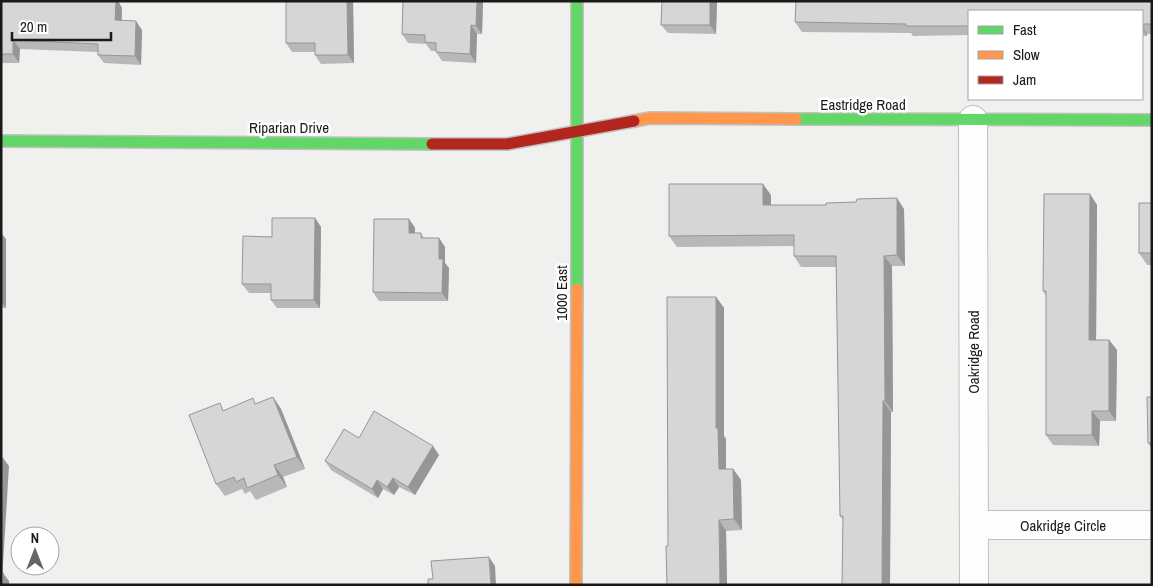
<svg xmlns="http://www.w3.org/2000/svg" width="1153" height="586" font-family="'Archivo Narrow',sans-serif">
<rect width="100%" height="100%" fill="#f0f0ef"/>
<g fill="none" stroke-linecap="round" stroke-linejoin="round">
<!-- street casing -->
<g stroke="#c0c0bf" stroke-width="30">
<g id="street">
<path d="M973,120L974,585"/>
<path d="M974,525H1152"/>
</g>
</g>
<!-- fast casing -->
<g stroke="#c0c0bf" stroke-width="14">
<g id="fast">
<path d="M796,119L1152,120"/>
<path d="M1,141L432,144"/>
<path d="M577,289V1"/>
</g>
</g>
<!-- slow casing -->
<g stroke="#c0c0bf" stroke-width="14">
<g id="slow">
<path d="M634,121L650,118L796,119"/>
<path d="M576,585L577,289"/>
</g>
</g>
<!-- jam casing -->
<g stroke="#c0c0bf" stroke-width="14">
<path id="jam" d="M432,144H507L634,121"/>
</g>
<!-- street -->
<use href="#street" stroke="#fdfdfd" stroke-width="28"/>
<!-- fast -->
<use href="#fast" stroke="#63d668" stroke-width="11"/>
<!-- slow -->
<use href="#slow" stroke="#ff974d" stroke-width="11"/>
<!-- jam -->
<use href="#jam" stroke="#b3261e" stroke-width="11"/>
</g>
<!-- wall -->
<g fill="#b7b8b7">
<path d="M1,1H118L122,8V20L142,30L141,65L104,63L98,55V52L20,49L19,63H1Z"/>
<path d="M353,1L354,63L321,64L315,55V52H292L286,43Z"/>
<path d="M403,1H483L482,34H477L476,63L442,61L436,52V51H431L426,44L408,43L402,34Z"/>
<path d="M662,1H717L716,34L668,33L661,25Z"/>
<path d="M796,1H1152V34H1147V36H1142V11H969V35L913,36L911,33L802,32L795,22Z"/>
<path d="M1090,194L1097,205L1096,340H1109L1117,350L1116,421H1100L1099,446L1053,445L1046,435V296L1043,291Z"/>
<path d="M771,195V205L904,209L905,266H892L893,412H891L890,585H842L843,520L840,516L836,267H801L794,256V246L677,247L669,236Z"/>
<path d="M1152,203V265H1147L1139,253Z"/>
<path d="M315,218L321,227L320,308H277L271,300V293H249L242,284L272,237Z"/>
<path d="M409,219L415,228V233H421L424,238H439L445,247V263L449,268L448,301H379L373,292Z"/>
<path d="M1,233L6,239V308H1Z"/>
<path d="M716,297L724,308V436L726,439V469H733L741,480L742,530L726,531L727,585H667L668,546Z"/>
<path d="M273,397L281,409L305,469L283,477L287,487L256,500L250,491L245,494L242,489L225,496L216,484L224,410L257,404Z"/>
<path d="M1152,397V449L1148,443Z"/>
<path d="M359,438L439,455L415,495L399,487L394,495L383,489L378,498L331,470L325,461Z"/>
</g>
<!-- shaded-wall -->
<g fill="#959695">
<path d="M116,1H118L122,8L121,29L115,20Z"/>
<path d="M347,1H353L354,63L348,55Z"/>
<path d="M477,1H483L482,34L476,26Z"/>
<path d="M710,1H717L716,34L710,25Z"/>
<path d="M136,21L142,30L141,65L135,56Z"/>
<path d="M471,25L477,34L476,63L470,54Z"/>
<path d="M1142,26L1147,34V36L1142,28Z"/>
<path d="M13,40L20,49L19,63L13,54Z"/>
<path d="M763,184L771,195V216L763,205Z"/>
<path d="M1090,194L1097,205L1096,350L1089,340Z"/>
<path d="M897,198L904,209L905,266L897,255Z"/>
<path d="M315,218L321,227L320,308L314,300Z"/>
<path d="M409,219L415,228V242L409,233Z"/>
<path d="M1,233L6,239V308L1,302Z"/>
<path d="M439,238L445,247V263L449,268L448,301L442,293L439,259Z"/>
<path d="M884,256L892,266L893,412L885,401Z"/>
<path d="M716,297L724,308V436L726,439V480L719,469L716,428Z"/>
<path d="M1109,340L1117,350L1116,421L1109,411Z"/>
<path d="M273,397L281,409L305,469L297,457Z"/>
<path d="M883,401L891,412L890,585H882Z"/>
<path d="M1092,411L1100,421L1099,446L1092,435Z"/>
<path d="M433,446L439,455L415,495L408,487Z"/>
<path d="M3,458L9,466L2,581L1,580V483Z"/>
<path d="M274,465L283,477L287,487L278,475Z"/>
<path d="M733,469L741,480L742,530L734,519Z"/>
<path d="M393,478L399,487L394,495L387,487Z"/>
<path d="M377,480L383,489L378,498L372,489Z"/>
<path d="M719,520L726,531L727,585H720Z"/>
<path d="M489,557L495,566L496,585H491Z"/>
<path d="M3,573L9,581V585H3Z"/>
</g>
<!-- building -->
<g fill="#d5d6d5" stroke="#959695">
<path d="M1,1H116L115,20L136,21L135,56L98,55V44L13,40V54H1Z"/>
<path d="M286,1H347L348,55H315V43H286Z"/>
<path d="M403,1H477L476,26L471,25L470,54L436,52V43L425,42V35L402,34Z"/>
<path d="M662,1H710V25H661Z"/>
<path d="M796,1H1152V24H1142V11H969V26H906V24L795,22Z"/>
<path d="M669,184H763V205H826V203L856,202L857,199L897,198V255L884,256L885,401H883L882,585H842L843,516H840L836,256H794V235L669,236Z"/>
<path d="M1044,194H1090L1089,340H1109V411H1092V435H1046V291H1043Z"/>
<rect x="1139" y="203" width="13" height="50"/>
<path d="M272,218H315L314,300H271V284H242L243,236L272,237Z"/>
<path d="M374,219H409V233H421V238H439V259H443L442,293L373,292Z"/>
<path d="M667,297H716V428H718L719,469H733L734,519L719,520L720,585H667L666,546H668Z"/>
<path d="M273,397L297,457L274,465L278,475L247,488L244,478L236,482L234,477L216,484L189,415L220,403L223,411L253,398L255,404Z"/>
<path d="M1147,397H1152V443H1148Z"/>
<path d="M374,411L433,446L408,487L393,478L387,487L377,480L372,489L325,461L344,429L359,438Z"/>
<path d="M1,457L3,458L1,483Z"/>
<path d="M489,557L491,585H428V579H433L431,561Z"/>
<rect x="1" y="573" width="2" height="12"/>
</g>
<g text-anchor="middle" dominant-baseline="central" stroke-width="5" stroke-linejoin="round" paint-order="stroke">
<!-- street labels -->
<g font-size="15" fill="#1a1a19" stroke="#fff">
<text x="863" y="104">Eastridge Road</text>
<text x="289" y="127">Riparian Drive</text>
<text transform="translate(561 293) rotate(-90)">1000 East</text>
<text transform="translate(973 352) rotate(-90)">Oakridge Road</text>
<text x="1063" y="525">Oakridge Circle</text>
</g>
</g>
<!-- border -->
<rect width="1153" height="586" fill="none" stroke="#1a1a19" stroke-width="5"/>
<!-- legend -->
<rect x="968" y="10" width="175" height="90" fill="#ffffff" stroke="#a3a3a3"/>
<rect x="978" y="26" width="25" height="8" fill="#63d668" stroke="#a3a3a3"/>
<text x="1013" y="35" font-size="15" fill="#1a1a19">Fast</text>
<rect x="978" y="51" width="25" height="8" fill="#ff974d" stroke="#a3a3a3"/>
<text x="1013" y="60" font-size="15" fill="#1a1a19">Slow</text>
<rect x="978" y="76" width="25" height="8" fill="#b3261e" stroke="#a3a3a3"/>
<text x="1013" y="85" font-size="15" fill="#1a1a19">Jam</text>
<!-- north arrow -->
<g transform="translate(35 551)"><circle r="24" fill="#ffffff" stroke="#a3a3a3"/>
<path d="M0-4L9 19L0 12L-9 19Z" fill="#656564"/>
<text y="-8" font-size="14" font-weight="bold" text-anchor="middle" fill="#1a1a19">N</text>
</g>
<!-- scale -->
<path d="M12 32v8h99v-8" fill="none" stroke="#1a1a19" stroke-width="2.5"/>
<text x="20" y="32" font-size="15" fill="#1a1a19" stroke="#ffffff" stroke-width="4" paint-order="stroke">20 m</text>
</svg>
